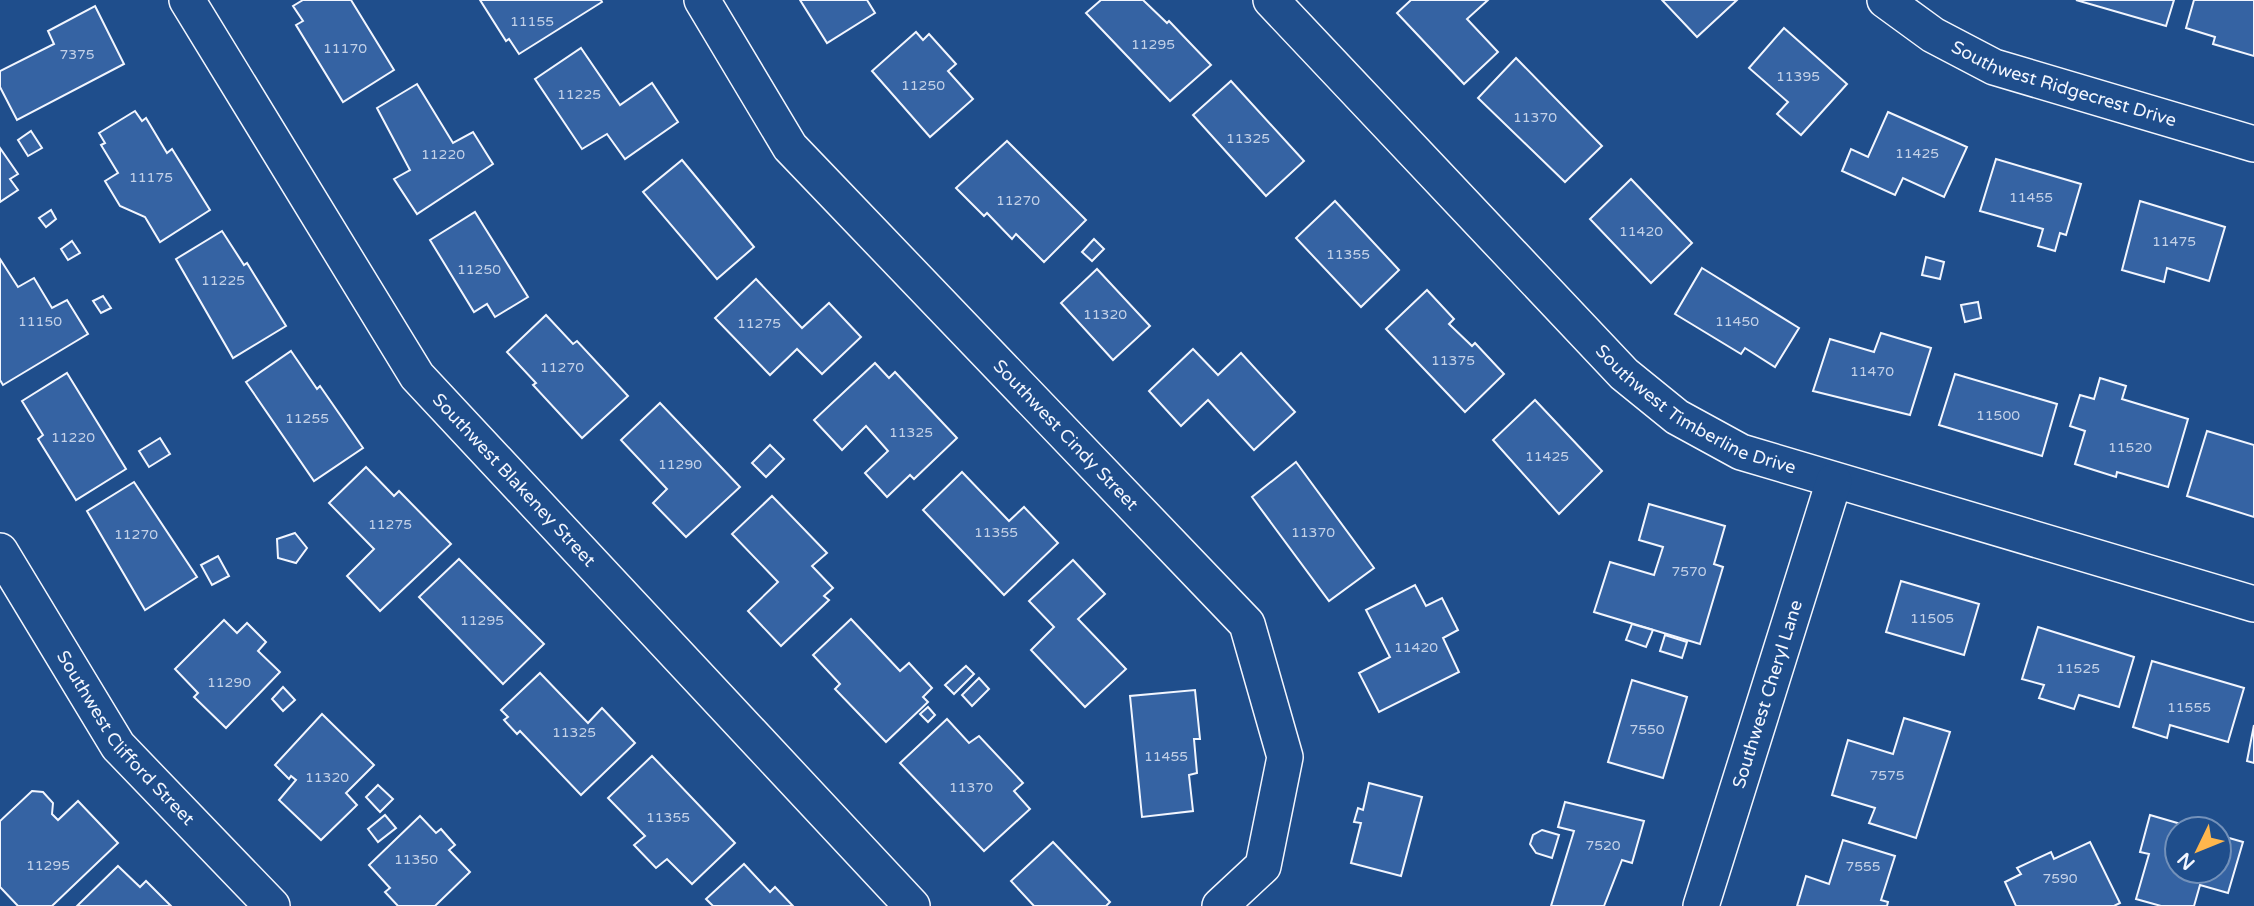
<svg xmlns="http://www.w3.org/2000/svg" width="2254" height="906" font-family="'Varela Round',sans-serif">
<rect width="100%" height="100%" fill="#1f4e8c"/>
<!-- building -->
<g fill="#3563a3" stroke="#f2f6ff" stroke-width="2">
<path d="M303,0H351L394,70L343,102L296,25L303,21L293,6Z"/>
<path d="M480,0H601L602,2L519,54L509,39L506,41Z"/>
<path d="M800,0H867L875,13L827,43Z"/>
<path d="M1101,0H1143L1167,23L1169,21L1211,65L1170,101L1086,13Z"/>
<path d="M1411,0H1488L1467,19L1498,52L1464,84L1397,13Z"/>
<path d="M1662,0H1737L1697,37Z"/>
<path d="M2076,0H2174L2166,26Z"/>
<path d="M2194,0H2254V56L2213,44L2215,37L2186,28Z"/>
<path d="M95,6L124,64L17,120L0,87V71L54,44L48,31Z"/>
<path d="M1784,28L1847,84L1801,135L1777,114L1788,102L1749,68Z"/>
<path d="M916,32L923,40L929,34L956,64L948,71L973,99L930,137L872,71Z"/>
<path d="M581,48L620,105L652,83L678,122L625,159L607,134L582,149L535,79Z"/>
<path d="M1516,58L1602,146L1565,182L1478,98Z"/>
<path d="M1231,81L1304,161L1266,196L1193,115Z"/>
<path d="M417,84L453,143L473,132L493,164L417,214L394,179L410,170L377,108Z"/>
<path d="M135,111L142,121L146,118L167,153L172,149L210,210L160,242L145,217L120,206L105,181L118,173L101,145L105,143L99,133Z"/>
<path d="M1888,112L1967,147L1944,197L1903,178L1895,195L1842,171L1851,149L1868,157Z"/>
<path d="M31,131L42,148L28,156L18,140Z"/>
<path d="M1007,141L1086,220L1044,262L1016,234L1012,239L987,213L984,216L956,188Z"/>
<path d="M0,148L18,174L10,179L18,190L0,202Z"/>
<path d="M1996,159L2081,184L2066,235L2060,233L2055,251L2038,246L2043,229L1980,211Z"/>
<path d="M682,160L754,247L717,279L643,192Z"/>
<path d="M1631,179L1692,243L1651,283L1590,219Z"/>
<path d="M1335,201L1399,270L1361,307L1296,238Z"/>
<path d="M2140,201L2225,227L2209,281L2167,268L2164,282L2122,270Z"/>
<path d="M51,210L56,219L46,227L39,218Z"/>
<path d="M475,212L528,297L495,317L487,304L474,312L430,240Z"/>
<path d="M222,231L244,265L247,263L286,326L233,358L176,259Z"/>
<path d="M1094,239L1104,249L1092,261L1082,252Z"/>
<path d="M72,241L80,253L68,260L61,249Z"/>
<path d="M1926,257L1944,262L1940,279L1922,275Z"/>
<path d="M0,259L18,287L34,278L52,308L67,300L88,334L3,385L0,380Z"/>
<path d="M1702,268L1799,328L1775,367L1745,348L1741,354L1675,314Z"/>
<path d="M1097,269L1150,326L1113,360L1061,303Z"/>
<path d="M756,279L802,328L829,303L861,337L822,374L797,349L770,375L715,318Z"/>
<path d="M1427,290L1454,319L1449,324L1472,346L1475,343L1504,374L1465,412L1386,329Z"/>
<path d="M103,296L111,308L101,313L93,301Z"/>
<path d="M1978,302L1981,318L1965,322L1961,305Z"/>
<path d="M546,315L573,344L577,341L628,396L582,438L533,385L536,383L507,352Z"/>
<path d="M1881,333L1931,348L1910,415L1813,391L1830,339L1874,352Z"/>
<path d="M1193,349L1218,375L1241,353L1295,412L1254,450L1208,400L1181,426L1149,391Z"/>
<path d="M291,351L317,389L320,386L363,448L314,481L246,382Z"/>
<path d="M875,363L889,378L895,372L957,438L914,479L910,475L887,497L865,473L888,451L866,426L842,450L814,420Z"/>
<path d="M67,373L126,469L76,500L38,439L43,435L22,401Z"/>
<path d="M1955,374L2057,404L2042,456L1939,425Z"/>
<path d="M2100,378L2126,386L2122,399L2188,419L2168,487L2117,472L2116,477L2075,464L2085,431L2070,426L2080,395L2094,399Z"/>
<path d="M1535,400L1602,471L1559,514L1493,440Z"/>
<path d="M660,403L740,487L686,537L653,503L667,489L621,440Z"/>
<path d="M2207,431L2254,445V517L2187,496Z"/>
<path d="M160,438L170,454L149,467L139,451Z"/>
<path d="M770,445L784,459L766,477L752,463Z"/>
<path d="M1296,462L1374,568L1329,601L1252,497Z"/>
<path d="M366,467L394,496L399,491L451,544L380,611L347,576L374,549L329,503Z"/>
<path d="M962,472L1009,521L1024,507L1058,543L1004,595L923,510Z"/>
<path d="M134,482L197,577L145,610L87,511Z"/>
<path d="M772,496L827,553L812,566L833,588L824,596L829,600L781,646L748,611L778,582L732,534Z"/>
<path d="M1649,504L1725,526L1714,564L1723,567L1700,644L1594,612L1610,562L1654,575L1663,547L1639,540Z"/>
<path d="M295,533L307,548L296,563L278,558L277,539Z"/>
<path d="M218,556L229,576L212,585L201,565Z"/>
<path d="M459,559L544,644L503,684L419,597Z"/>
<path d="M1073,560L1105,594L1078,619L1126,669L1085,707L1031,650L1054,627L1029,601Z"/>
<path d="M1901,581L1979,604L1964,655L1886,632Z"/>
<path d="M1415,585L1426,606L1442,598L1458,630L1443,638L1459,672L1379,712L1359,673L1390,657L1366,610Z"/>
<path d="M851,619L900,671L909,663L932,688L923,697L928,702L886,742L835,689L840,684L813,655Z"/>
<path d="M224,620L237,633L247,623L266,642L258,651L280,672L226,728L194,697L198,693L175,669Z"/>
<path d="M1632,624L1653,630L1646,647L1626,640Z"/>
<path d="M2038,627L2134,657L2119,707L2079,695L2074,709L2039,698L2044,685L2022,679Z"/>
<path d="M1665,635L1687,642L1682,658L1660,651Z"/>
<path d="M2152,661L2244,688L2228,742L2170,725L2167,738L2133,727Z"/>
<path d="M966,666L974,674L954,694L945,685Z"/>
<path d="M540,673L588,723L602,708L635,743L581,795L520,731L517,734L504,720L508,717L501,710Z"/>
<path d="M979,678L989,689L972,706L962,695Z"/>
<path d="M1632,680L1687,697L1663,778L1608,762Z"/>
<path d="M283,687L295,700L283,711L272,699Z"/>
<path d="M1195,690L1200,739H1194L1197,773L1189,775L1193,811L1142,817L1130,696Z"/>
<path d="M928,707L935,715L928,722L920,714Z"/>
<path d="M322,714L374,765L346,793L357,805L321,840L279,800L296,780L291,776L289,779L275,765Z"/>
<path d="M1904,718L1950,732L1916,838L1869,823L1875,808L1832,795L1848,740L1893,754Z"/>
<path d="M947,719L969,743L979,736L1023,783L1014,791L1030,809L984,851L900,763Z"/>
<path d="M2254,725V763L2247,761Z"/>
<path d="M652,756L735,843L692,884L667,859L656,868L634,845L645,836L608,798Z"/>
<path d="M1369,783L1422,797L1401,876L1351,863L1361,823L1354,822L1358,808L1363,810Z"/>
<path d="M378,785L393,799L380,812L366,797Z"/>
<path d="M32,791L43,792L53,803L52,814L58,820L78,801L118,843L52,906H18L0,887V821Z"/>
<path d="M1565,802L1644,821L1632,863L1622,860L1604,906H1551L1574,831L1558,827Z"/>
<path d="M385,815L396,828L378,842L368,829Z"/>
<path d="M2150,815L2198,829H2177V871H2219V835L2243,842L2228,893L2200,885L2194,906H2161L2136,899L2149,854L2140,852Z"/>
<path d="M420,816L436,833L441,829L455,845L449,850L470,872L435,906H398L385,892L390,888L369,865Z"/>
<path d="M1542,830L1559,835L1552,858L1536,853L1530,844L1533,835Z"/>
<path d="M1843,840L1895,856L1881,900L1888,902L1887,906H1797L1806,876L1829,884Z"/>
<path d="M1053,842L1110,902L1106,906H1034L1011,881Z"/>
<path d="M2090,842L2120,903L2114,906H2016L2005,882L2021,874L2017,868L2051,852L2054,859Z"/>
<path d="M744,864L770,892L775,887L793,906H713L706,899Z"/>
<path d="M118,866L140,887L146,881L171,906H77Z"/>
</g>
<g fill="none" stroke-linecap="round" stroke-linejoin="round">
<!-- street casing -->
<g stroke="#f2f6ff" stroke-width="38">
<g id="street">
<path id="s1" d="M187,0L417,376L912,906"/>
<path id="s2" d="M702,0L790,147L1247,624L1285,757L1263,866L1220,906"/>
<path id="s3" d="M1271,0L1624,374L1677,417L1741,452L2254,604"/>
<path id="s4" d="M1885,0L1933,35L1994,67L2254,144"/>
<path id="s5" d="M0,551L118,746L272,906"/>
<path id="s6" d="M1701,906L1834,481"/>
</g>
</g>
<!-- street -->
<use href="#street" stroke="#1f4e8c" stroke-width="35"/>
</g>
<g text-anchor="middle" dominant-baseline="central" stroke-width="5" stroke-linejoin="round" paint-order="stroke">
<!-- number labels -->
<g font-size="14" fill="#c3d1e8">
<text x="532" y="21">11155</text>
<text x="1153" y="44">11295</text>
<text x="345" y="48">11170</text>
<text x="77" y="54">7375</text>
<text x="1798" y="76">11395</text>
<text x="923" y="85">11250</text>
<text x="579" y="94">11225</text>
<text x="1535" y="117">11370</text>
<text x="1248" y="138">11325</text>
<text x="1917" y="153">11425</text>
<text x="443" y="154">11220</text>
<text x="151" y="177">11175</text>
<text x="2031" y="197">11455</text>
<text x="1018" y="200">11270</text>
<text x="1641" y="231">11420</text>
<text x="2174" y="241">11475</text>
<text x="1348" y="254">11355</text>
<text x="479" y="269">11250</text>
<text x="223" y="280">11225</text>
<text x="1105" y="314">11320</text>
<text x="40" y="321">11150</text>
<text x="1737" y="321">11450</text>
<text x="759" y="323">11275</text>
<text x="1453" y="360">11375</text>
<text x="562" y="367">11270</text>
<text x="1872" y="371">11470</text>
<text x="1998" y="415">11500</text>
<text x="307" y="418">11255</text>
<text x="911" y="432">11325</text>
<text x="73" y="437">11220</text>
<text x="2130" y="447">11520</text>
<text x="1547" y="456">11425</text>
<text x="680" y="464">11290</text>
<text x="390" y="524">11275</text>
<text x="996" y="532">11355</text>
<text x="1313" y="532">11370</text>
<text x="136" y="534">11270</text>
<text x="1689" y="571">7570</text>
<text x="1932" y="618">11505</text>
<text x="482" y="620">11295</text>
<text x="1416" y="647">11420</text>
<text x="2078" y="668">11525</text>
<text x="229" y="682">11290</text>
<text x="2189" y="707">11555</text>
<text x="1647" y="729">7550</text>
<text x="574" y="732">11325</text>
<text x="1166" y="756">11455</text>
<text x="1887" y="775">7575</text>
<text x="327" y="777">11320</text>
<text x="971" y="787">11370</text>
<text x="668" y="817">11355</text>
<text x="1603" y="845">7520</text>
<text x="416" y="859">11350</text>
<text x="48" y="865">11295</text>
<text x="1863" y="866">7555</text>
<text x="2060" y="878">7590</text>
</g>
<!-- street labels -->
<g font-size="18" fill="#f2f6ff" stroke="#1f4e8c">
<text stroke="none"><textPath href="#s4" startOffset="200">Southwest Ridgecrest Drive</textPath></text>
<text stroke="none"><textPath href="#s3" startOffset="595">Southwest Timberline Drive</textPath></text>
<text stroke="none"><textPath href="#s2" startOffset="570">Southwest Cindy Street</textPath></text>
<text stroke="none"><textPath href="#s1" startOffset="583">Southwest Blakeney Street</textPath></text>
<text stroke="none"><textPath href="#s6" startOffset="222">Southwest Cheryl Lane</textPath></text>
<text stroke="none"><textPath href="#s5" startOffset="226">Southwest Clifford Street</textPath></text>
</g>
</g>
<!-- north arrow -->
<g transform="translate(2198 850) rotate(227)"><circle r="33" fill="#1f4e8c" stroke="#7391ba" stroke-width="2"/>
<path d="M0-5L12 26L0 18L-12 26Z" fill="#ffb74d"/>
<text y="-10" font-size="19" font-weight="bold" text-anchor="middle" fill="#f2f6ff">N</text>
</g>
</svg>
